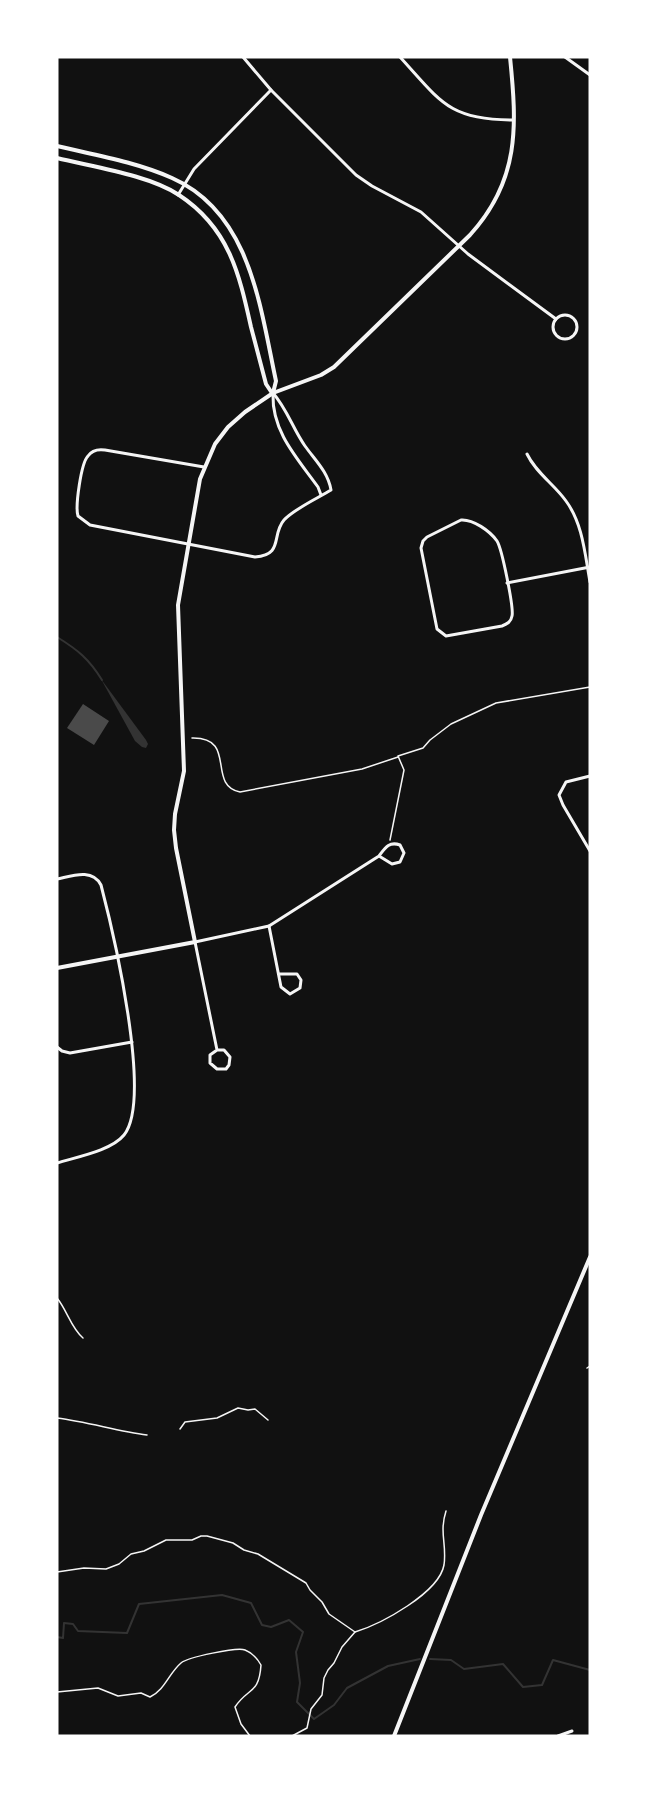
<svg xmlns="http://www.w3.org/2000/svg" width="647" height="1793" font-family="Ubuntu,sans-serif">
<rect width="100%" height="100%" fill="#111"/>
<!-- water -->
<path fill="#333" d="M101,679L146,740L148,744L146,748L142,747L135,741Z"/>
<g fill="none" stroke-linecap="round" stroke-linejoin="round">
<!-- stream -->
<g stroke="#333" stroke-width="2">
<path d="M57,637C78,650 89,659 102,680"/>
<path d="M57,1637L63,1638L64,1623L73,1624L78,1631L127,1633L139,1604L222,1595L251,1603L262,1625L271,1627L289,1620L303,1632L296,1652L300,1683L297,1702L314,1719L334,1705L347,1688L388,1666L420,1659"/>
<path d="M430,1659L451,1660L464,1669L503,1664L523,1687L542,1685L553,1660L590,1670"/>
</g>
</g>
<!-- building -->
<path fill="#4a4a4a" d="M83,704L109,721L94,745L67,728Z"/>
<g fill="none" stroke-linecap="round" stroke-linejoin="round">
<!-- path -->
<g stroke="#f5f5f5" stroke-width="1.5">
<path d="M192,738C238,737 206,785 240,792L362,769L398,757"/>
<path d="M390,840L404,770L398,756L423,748L430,740L451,724L496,703L590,687"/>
<path d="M57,1298C67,1310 71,1328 83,1338"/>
<path d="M587,1368L590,1366"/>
<path d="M57,1418C88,1422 117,1431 147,1435"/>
<path d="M180,1429L185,1422L217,1418L238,1408L248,1410L255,1409L268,1420"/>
<path d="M57,1572L84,1568L106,1569L119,1564L131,1554L144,1551L166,1540H192L201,1536H207L233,1543L244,1550L258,1554L306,1583L310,1590L322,1602L329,1614L355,1632C381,1624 439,1593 444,1565C447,1544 439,1533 446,1511"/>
<path d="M57,1692L98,1688L118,1696L141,1693L150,1697C165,1690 169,1673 181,1663C188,1657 237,1647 245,1650C253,1653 257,1658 261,1665C259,1695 248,1687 235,1707L241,1724L250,1736"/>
<path d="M292,1736L307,1728L311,1709L322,1695L324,1678L328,1670L334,1663L342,1647L355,1632"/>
</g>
<!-- minor -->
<g stroke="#f5f5f5" stroke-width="3">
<path d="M243,57L271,90L356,175L372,186L421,212L468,254L556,319"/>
<path d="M400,57C441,102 449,120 513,120"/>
<path d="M565,57L590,75"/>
<path d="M178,195L194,169L271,90"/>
<circle cx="565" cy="327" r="12"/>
<path d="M273,395C272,432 298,459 318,487L321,495"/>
<path d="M527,454C536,473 554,484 566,501C583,524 585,555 590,582"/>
<path d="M204,467L105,450C98,449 92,450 88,456C81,463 75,507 78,516L90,525L255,557C284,555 271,535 284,520C294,509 318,498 331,490C328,472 315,460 305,446C293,429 287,409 273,393"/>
<path d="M461,520C473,519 490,531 497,541C502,549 514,608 512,616C511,622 507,624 502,626L446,636L437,629L421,548L423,541L427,537Z"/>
<path d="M507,583L590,567"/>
<path d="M590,776L566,782L559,795L563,805L590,851"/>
<path d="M57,879C72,876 92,868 101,885C113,931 153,1099 124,1135C111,1151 76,1157 57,1163"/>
<path d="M269,926L281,987L290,994L300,988L301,980L297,974H279"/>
<path d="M57,1047L62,1051L70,1053L132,1042"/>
<path d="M217,1050H224L230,1057L229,1065L226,1069H217L210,1063V1055L217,1050L195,942L269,926L379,856L392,864L400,862L404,853L400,845C389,841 385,848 379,856"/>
<path d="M558,1736L572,1731"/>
</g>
<!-- tertiary -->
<g stroke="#f5f5f5" stroke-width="4">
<path d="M57,146C95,155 136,162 172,178C251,213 260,307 276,381L273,393"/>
<path d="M57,158C93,167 149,175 179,195C229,228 239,273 251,327C256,346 261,365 266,384L272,393"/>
<path d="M57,968L195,942L176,848L174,830L175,814L184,771L178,605L200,479L215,444L228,427L245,412L273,393L321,375L334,367L470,235C520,180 517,126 510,57"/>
<path d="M394,1736L481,1515L590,1257"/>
</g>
</g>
<!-- border -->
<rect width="647" height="1793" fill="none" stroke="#ffffff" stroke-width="117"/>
</svg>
